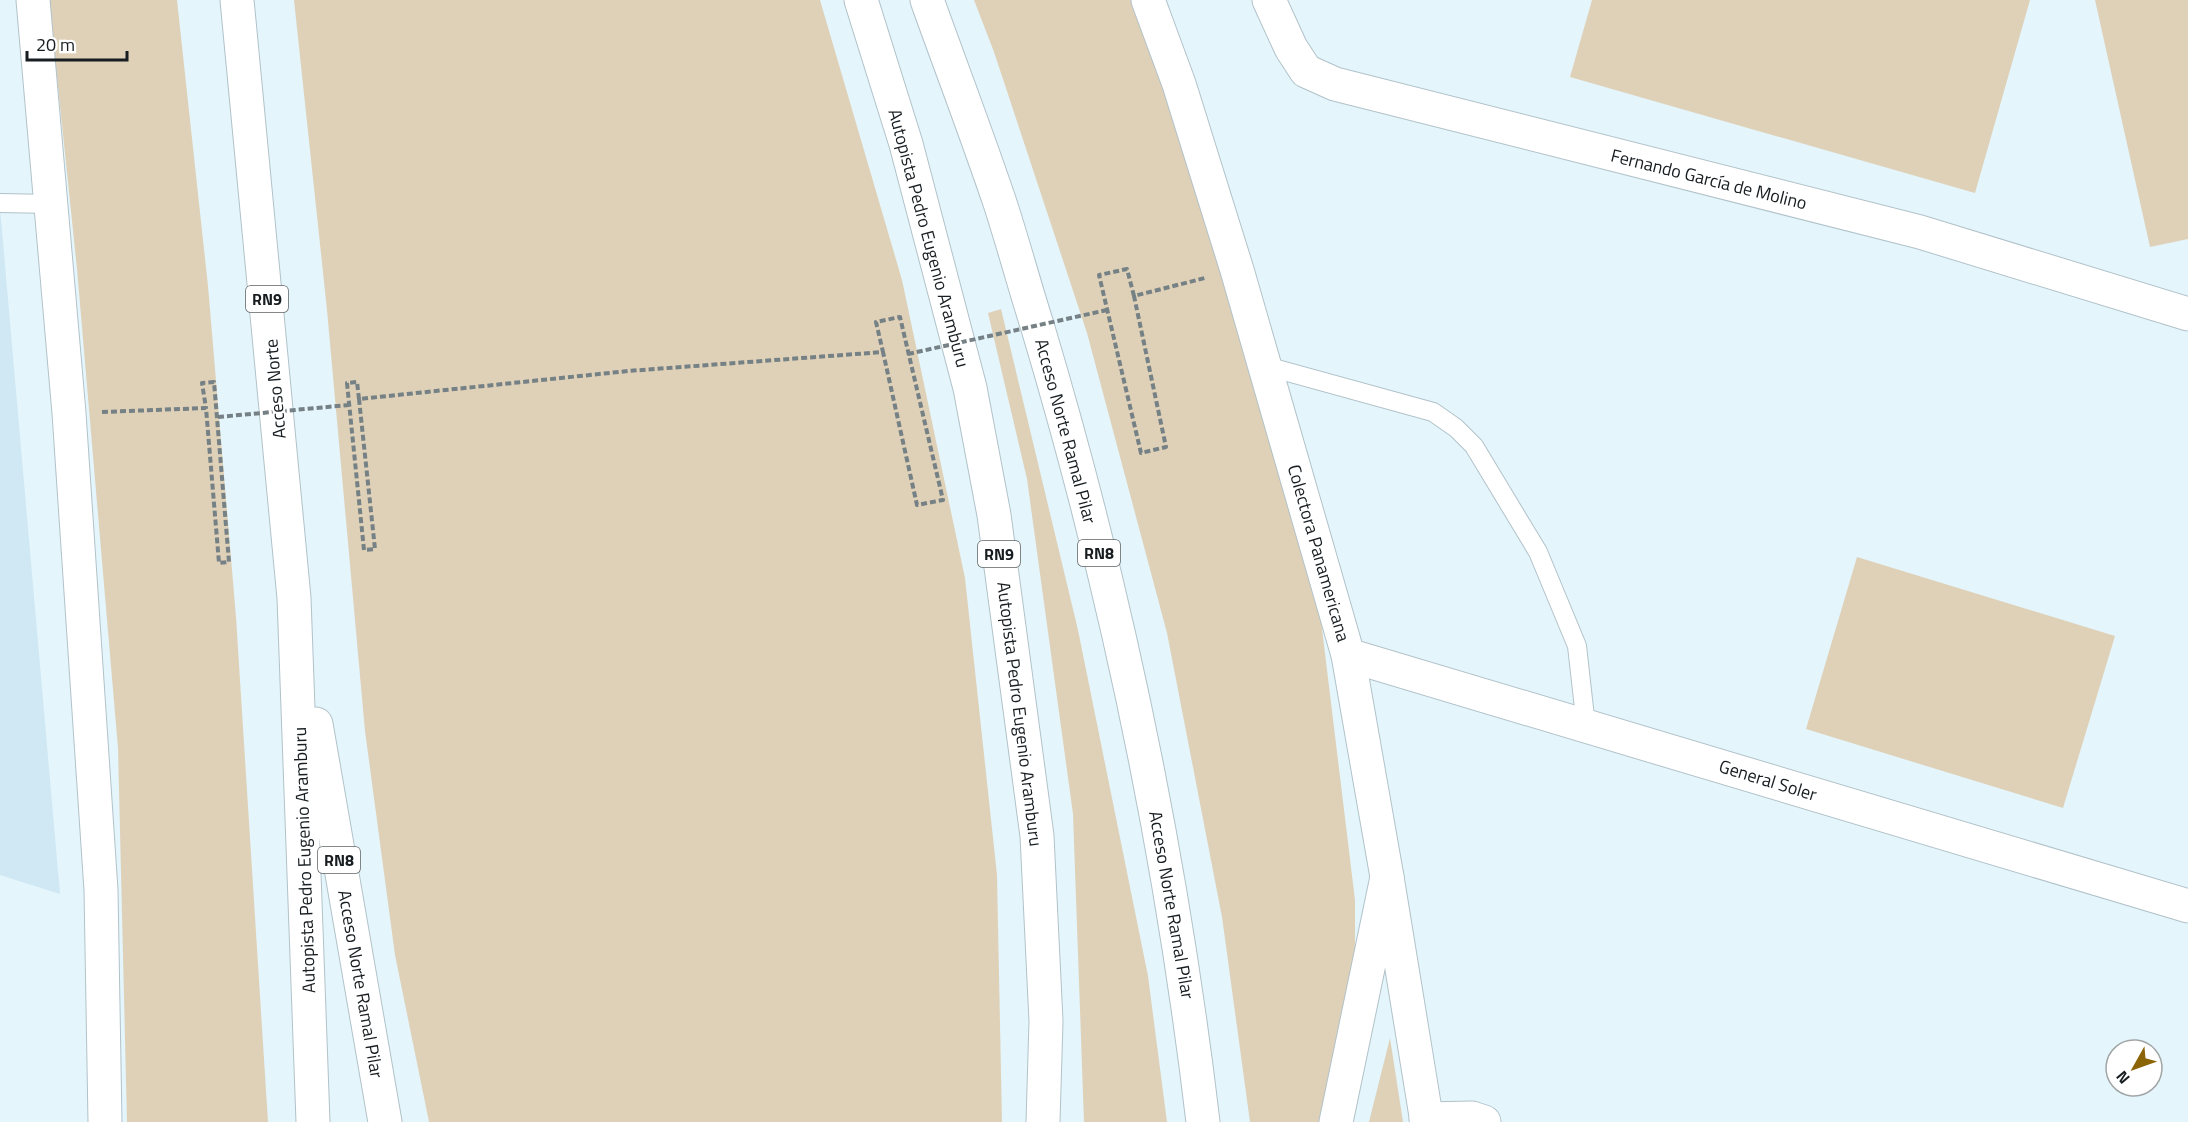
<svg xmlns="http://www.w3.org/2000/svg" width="2188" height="1122" font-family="'Titillium Web',sans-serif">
<rect width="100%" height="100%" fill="#e4f5fc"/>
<!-- built -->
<path fill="#cfe8f3" d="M0,208L60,894L0,875Z"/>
<!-- green -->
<g fill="#dfd1b8">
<path d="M49,0H177L208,286L236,617L268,1122H127L118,748L77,269Z"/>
<path d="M294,0H820L902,280L965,578L997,875L1002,1122H429L395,955L365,731L327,310Z"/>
<path d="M974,0H1132L1213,216L1314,563L1355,900V975L1326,1122H1250L1222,917L1167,633L1087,333L994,52Z"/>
<path d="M1592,0H2030L1975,193L1570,77Z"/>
<path d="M2095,0H2188V239L2150,247Z"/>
<path d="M1001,309L1078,630L1148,976L1167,1122H1084L1073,814L1027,479L988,313Z"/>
<path d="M1857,557L2115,636L2063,808L1806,729Z"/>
<path d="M1390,1038L1403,1122H1369Z"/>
</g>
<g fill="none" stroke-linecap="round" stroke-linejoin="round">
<!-- service casing -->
<g stroke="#b2c2c9" stroke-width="20">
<g id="service">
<path d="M0,203L51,204"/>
<path d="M1266,366L1433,412L1456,428L1474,446L1538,552L1577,646L1586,726"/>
</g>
</g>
<!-- minor casing -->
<g stroke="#b2c2c9" stroke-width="35">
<g id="minor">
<path d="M1269,0L1291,48L1306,71L1335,84L1920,232L2188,314"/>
<path d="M1348,655L2188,906"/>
<path d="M1426,1119L1472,1118L1484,1122"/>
</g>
</g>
<!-- tertiary casing -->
<g stroke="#b2c2c9" stroke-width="35">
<g id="tertiary">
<path d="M33,0L69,413L101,890L105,1122"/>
<path d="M1148,0L1179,84L1237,270L1348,655L1387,877L1427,1122"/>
</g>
</g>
<!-- motorway casing -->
<g stroke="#b2c2c9" stroke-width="35">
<g id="motorway">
<path d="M237,0L294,598L313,1122"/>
<path d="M861,0L906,144L970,388L994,515L1037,836L1046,1021L1043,1122"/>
<path d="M927,0C951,67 977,135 1000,203C1013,243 1024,284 1037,325C1115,585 1171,852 1203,1122"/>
<path d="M316,724L385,1122"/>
<path d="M1336,1122L1387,877"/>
</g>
</g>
<!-- path -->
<g stroke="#758185" stroke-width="4" stroke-dasharray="6 3" stroke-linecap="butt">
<path d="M1134,296L1127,269L1099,275L1141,453L1166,447L1134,296L1205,278"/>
<path d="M359,399L357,382L347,383L364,550L375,549L359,399L628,371L883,352L917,505L943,500L900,317L876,322L883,352"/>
<path d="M102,412L206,408L219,563L229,562L214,382L202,383L206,408"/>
</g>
<!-- service -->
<use href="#service" stroke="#fff" stroke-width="18"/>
<!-- minor -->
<use href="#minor" stroke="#fff" stroke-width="33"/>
<!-- tertiary -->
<use href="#tertiary" stroke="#fff" stroke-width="33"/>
<!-- motorway -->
<use href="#motorway" stroke="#fff" stroke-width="33"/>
<!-- path-bridge -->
<g stroke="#758185" stroke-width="4" stroke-dasharray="6 3" stroke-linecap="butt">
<path d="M908,354L1107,310"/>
<path d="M218,417L349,405"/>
</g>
</g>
<g text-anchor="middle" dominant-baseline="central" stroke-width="4.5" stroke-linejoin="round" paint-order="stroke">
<!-- shield labels -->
<g fill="#fff" stroke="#5d6163" stroke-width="1.5">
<rect x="246" y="286" width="42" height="26" rx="4.5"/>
<rect x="1078" y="540" width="42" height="26" rx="4.5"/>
<rect x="978" y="541" width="42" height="26" rx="4.5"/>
<rect x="318" y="847" width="42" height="26" rx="4.5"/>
</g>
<g font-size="16" font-weight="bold" fill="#171d20">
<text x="267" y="299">RN9</text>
<text x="1099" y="553">RN8</text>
<text x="999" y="554">RN9</text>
<text x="339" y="860">RN8</text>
</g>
<!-- street labels -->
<g font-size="18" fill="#171d20" stroke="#fff">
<text transform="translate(1709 179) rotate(14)">Fernando García de Molino</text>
<text transform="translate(929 238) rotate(75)">Autopista Pedro Eugenio Aramburu</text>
<text transform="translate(275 389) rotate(-95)">Acceso Norte</text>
<text transform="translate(1066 431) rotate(75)">Acceso Norte Ramal Pilar</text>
<text transform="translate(1319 553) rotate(74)">Colectora Panamericana</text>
<text transform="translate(1020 714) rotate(83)">Autopista Pedro Eugenio Aramburu</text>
<text transform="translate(1768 780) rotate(17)">General Soler</text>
<text transform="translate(304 860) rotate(-92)">Autopista Pedro Eugenio Aramburu</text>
<text transform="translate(1172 905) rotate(80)">Acceso Norte Ramal Pilar</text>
<text transform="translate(361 984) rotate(80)">Acceso Norte Ramal Pilar</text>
</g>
</g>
<!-- north arrow -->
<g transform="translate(2134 1068) rotate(230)"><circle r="28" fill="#ffffff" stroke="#a2a5a6" stroke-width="1.5"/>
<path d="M0-4.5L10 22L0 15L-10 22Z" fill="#8b6405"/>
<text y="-9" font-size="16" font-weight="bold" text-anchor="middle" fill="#171d20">N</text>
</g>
<!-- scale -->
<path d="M27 51v9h100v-9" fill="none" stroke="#171d20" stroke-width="3"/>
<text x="36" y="51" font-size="18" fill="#171d20" stroke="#ffffff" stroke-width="4.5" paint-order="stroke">20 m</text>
</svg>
